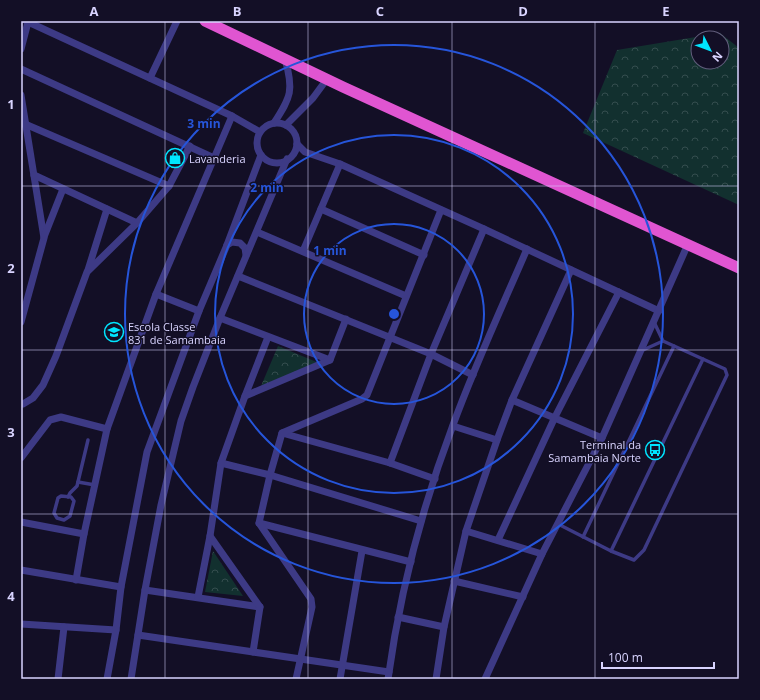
<svg xmlns="http://www.w3.org/2000/svg" width="760" height="700" font-family="'Open Sans',sans-serif">
<defs>
<pattern id="forest-crowns" width="20" height="18" patternUnits="userSpaceOnUse"><rect width="20" height="18" fill="#12302f"/><path d="M2 6a3 3 0 1 1 6 0M12 15a3 3 0 1 1 6 0" fill="none" stroke="#344d4e"/></pattern>
</defs>
<rect width="100%" height="100%" fill="#130f26"/>
<!-- forest -->
<g fill="url(#forest-crowns)" fill-rule="evenodd">
<path d="M720,33L739,48V205L583,133L617,50ZM698,38H722V62H698Z"/>
<path d="M278,346L319,363L261,386Z"/>
<path d="M213,551L243,596L205,592Z"/>
</g>
<g fill="none" stroke-linecap="round" stroke-linejoin="round">
<!-- service -->
<g stroke="#3d3a85" stroke-width="3.5">
<path d="M643,350L663,341"/>
<path d="M78,482L95,485"/>
<path d="M61,496L71,497L74,501L70,516L64,520L57,518L54,513L58,498Z"/>
<path d="M68,497L70,493L77,486L88,440"/>
<path d="M558,524L611,551L634,560L644,550L727,375L725,369L663,341L654,322"/>
<path d="M583,537L674,346"/>
<path d="M611,551L703,359"/>
</g>
<!-- minor -->
<g stroke="#3d3a85" stroke-width="7">
<path d="M26,21L232,116L260,132"/>
<path d="M21,49L28,22"/>
<path d="M21,69L214,158"/>
<path d="M150,78L177,21"/>
<path d="M21,95L44,238L21,322"/>
<path d="M274,123C291,97 294,90 285,59"/>
<circle cx="277" cy="143" r="20"/>
<path d="M22,124H25L169,186"/>
<path d="M286,125L313,98L327,79"/>
<path d="M297,144L305,152L340,164L484,229L659,311"/>
<path d="M34,175L137,223"/>
<path d="M321,209L424,255"/>
<path d="M257,232L406,296"/>
<path d="M44,237L63,189"/>
<path d="M227,245L232,242L240,243L245,248L246,255"/>
<path d="M303,251L340,164"/>
<path d="M88,270L107,209"/>
<path d="M238,276L431,354L473,375"/>
<path d="M156,294L199,311"/>
<path d="M220,318L330,360"/>
<path d="M245,396L268,337"/>
<path d="M512,400L602,438"/>
<path d="M21,404H23L33,398L43,385L56,356L87,272L137,223L169,186L190,146"/>
<path d="M453,426L497,440"/>
<path d="M282,433L390,463L435,479"/>
<path d="M21,458L50,420L61,417L107,429"/>
<path d="M221,463L270,475L421,521"/>
<path d="M390,463L431,354L484,229"/>
<path d="M21,522L84,534"/>
<path d="M259,523L411,562"/>
<path d="M466,531L542,554"/>
<path d="M498,540L555,417L619,292"/>
<path d="M21,570L121,587"/>
<path d="M76,580L84,534L107,429L156,294L232,116"/>
<path d="M454,581L523,597"/>
<path d="M145,590L260,607"/>
<path d="M198,597L210,536"/>
<path d="M398,617L444,627"/>
<path d="M21,624L116,630"/>
<path d="M138,635L389,672"/>
<path d="M253,652L260,607L210,536L221,463L245,396L330,360L346,319"/>
<path d="M58,679L64,627"/>
<path d="M107,679L116,630L121,587L147,452L199,311L227,245L261,155"/>
<path d="M131,679L145,590L161,505L181,421L193,387L220,318L287,159"/>
<path d="M296,679L312,607L311,599L259,523L270,475L282,433L362,399L367,395L441,210"/>
<path d="M340,679L362,551"/>
<path d="M388,679C400,592 422,507 453,425C475,365 502,307 527,249"/>
<path d="M436,679L444,627L466,531L497,440L512,400L571,270"/>
<path d="M485,679L542,554L602,438L688,244"/>
</g>
<!-- trunk -->
<path stroke="#e055d1" stroke-width="11" d="M205,21L343,87L739,268"/>
</g>
<!-- grid -->
<path fill="none" stroke="#d9d4ff" stroke-width="1" stroke-opacity="0.55" d="M165,21V679M308,21V679M452,21V679M595,21V679M21,186H739M21,350H739M21,514H739"/>
<!-- distance rings -->
<g fill="none" stroke="#2655da" stroke-width="2">
<circle cx="394" cy="314" r="90"/>
<circle cx="394" cy="314" r="179"/>
<circle cx="394" cy="314" r="269"/>
</g>
<!-- icons -->
<defs>
<g id="shop-ring" transform="scale(1)"><circle r="9.5" fill="#130f26" stroke="#00e5ff" stroke-width="1.5"/><path d="M-5-2.5h2.3a2.7 3.5 0 0 1 5.4 0H5L5.5 6h-11ZM-1.5-2.5h3a1.5 2.3 0 0 0-3 0Z" fill="#00e5ff"/></g>
<g id="school-ring" transform="scale(1)"><circle r="9.5" fill="#130f26" stroke="#00e5ff" stroke-width="1.5"/><path d="M0-5L7-2L0 1L-7-2ZM-4 1L0 2.5L4 1V4Q0 6-4 4Z" fill="#00e5ff"/></g>
<g id="bus-ring" transform="scale(1)"><circle r="9.5" fill="#130f26" stroke="#00e5ff" stroke-width="1.5"/><path d="M-5-6H5V4H4V6H2V4H-2V6H-4V4H-5ZM-3.5-4V0h7V-4ZM-3.5 1.2v1.5H-2V1.2ZM2 1.2v1.5H3.5V1.2Z" fill="#00e5ff"/></g>
</defs>
<g fill-rule="evenodd">
<use href="#shop-ring" x="175" y="158"/>
<use href="#school-ring" x="114" y="332"/>
<use href="#bus-ring" x="655" y="450"/>
</g>
<g text-anchor="middle" dominant-baseline="central" stroke-width="3" stroke-linejoin="round" paint-order="stroke">
<!-- poi labels -->
<g font-size="11" fill="#d9d4ff" stroke="#130f26" text-anchor="start">
<text x="189" y="158">Lavanderia</text>
<text x="128" y="326">Escola Classe<tspan x="128" dy="13">831 de Samambaia</tspan></text>
<text x="641" y="444" text-anchor="end">Terminal da<tspan x="641" dy="13">Samambaia Norte</tspan></text>
</g>
</g>
<circle cx="394" cy="314" r="6" fill="#2655da" stroke="#130f26" stroke-width="2"/>
<g font-size="12" text-anchor="middle" font-weight="bold" fill="#2655da" stroke="#130f26" stroke-width="3" stroke-linejoin="round" paint-order="stroke">
<text x="204" y="128">3 min</text>
<text x="267" y="192">2 min</text>
<text x="330" y="255">1 min</text>
</g>
<!-- border -->
<rect width="760" height="700" fill="none" stroke="#130f26" stroke-width="44"/>
<!-- north arrow -->
<g transform="translate(710 50) rotate(132)"><circle r="19" fill="#130f26" stroke="#625e7d"/>
<path d="M0-3L7 15L0 10L-7 15Z" fill="#00e5ff"/>
<text y="-6" font-size="11" font-weight="bold" text-anchor="middle" fill="#d9d4ff">N</text>
</g>
<!-- scale -->
<path d="M602 662v6h112v-6" fill="none" stroke="#d9d4ff" stroke-width="2"/>
<text x="608" y="662" font-size="12" fill="#d9d4ff" stroke="#130f26" stroke-width="3" paint-order="stroke">100 m</text>
<rect x="22" y="22" width="716" height="656" fill="none" stroke="#d9d4ff" stroke-width="1.5"/>
<g font-size="13" text-anchor="middle" font-weight="bold" fill="#d9d4ff">
<text x="94" y="16">A</text>
<text x="237" y="16">B</text>
<text x="380" y="16">C</text>
<text x="523" y="16">D</text>
<text x="666" y="16">E</text>
<text x="11" y="109">1</text>
<text x="11" y="273">2</text>
<text x="11" y="437">3</text>
<text x="11" y="601">4</text>
</g>
</svg>
